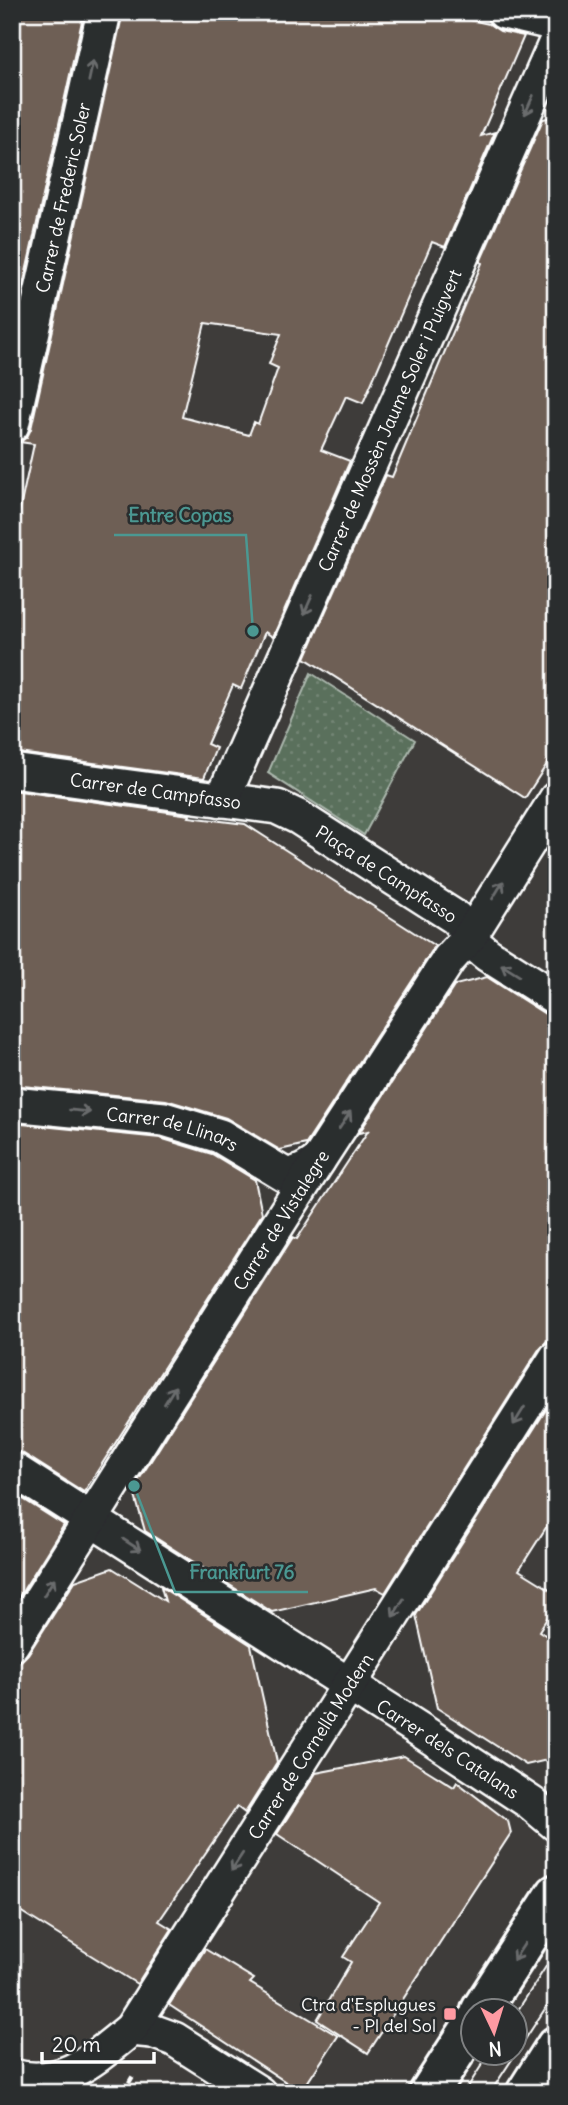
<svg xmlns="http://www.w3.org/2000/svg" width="568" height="2105" font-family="Delius,sans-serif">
<defs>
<pattern id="green-dots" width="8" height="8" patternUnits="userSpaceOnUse" patternTransform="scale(1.75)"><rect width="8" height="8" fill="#5a705c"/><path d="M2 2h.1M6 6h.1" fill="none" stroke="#738574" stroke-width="1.8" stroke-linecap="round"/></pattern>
</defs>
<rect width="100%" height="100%" fill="#3e3c3a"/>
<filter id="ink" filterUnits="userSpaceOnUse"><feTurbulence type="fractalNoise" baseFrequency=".0143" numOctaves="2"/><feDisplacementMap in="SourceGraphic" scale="14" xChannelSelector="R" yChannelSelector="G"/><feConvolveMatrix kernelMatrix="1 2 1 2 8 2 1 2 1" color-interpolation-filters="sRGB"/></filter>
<g filter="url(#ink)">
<!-- green -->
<path fill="url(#green-dots)" stroke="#acb8ae" stroke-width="2" d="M311,673L415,740L364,835L268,773Z"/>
<!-- building -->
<g fill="#6e5f55" stroke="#fff" stroke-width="2" fill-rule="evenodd">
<path d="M12,12H84L12,335Z"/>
<path d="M123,12H435L489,24L500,31L524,36L481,136L495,132L445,247L432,242L363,403L346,396L321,450L350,461L273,637L265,632L241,689L233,685L207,744L216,748L204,778L12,752V545L34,444L20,442L27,437L31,429ZM205,323L281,334L269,364L278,368L258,424L254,422L249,435L182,417Z"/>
<path d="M556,116V750L525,798L305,658L386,475L392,477L482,263L480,262L543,119Z"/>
<path d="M12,790L190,815L189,817L245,824L435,946L306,1144L280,1150L226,1118L166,1100L12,1085Z"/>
<path d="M487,977L556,1021V1339L547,1341L540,1348L385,1593L376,1588L272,1612L145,1531L133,1489L293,1237L297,1239L368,1131L359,1133L455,985Z"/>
<path d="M12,1123L160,1138L212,1154L255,1180L262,1214L84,1492L22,1453L12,1450Z"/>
<path d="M556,1394V1512L519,1570L556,1593V1604L539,1631L556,1642V1758L526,1765L437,1708L416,1615Z"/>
<path d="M12,1492L64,1525L12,1608Z"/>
<path d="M112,1568L165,1601L161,1587L251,1645L277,1762L245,1813L237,1807L159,1921L172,1929L137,1984L12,1906V1663L21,1661L28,1654L75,1581Z"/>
<path d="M404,1756L454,1787L457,1782L508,1821L511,1833L368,2053L317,2020L351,1962L343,1957L379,1902L277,1834L316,1773Z"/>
<path d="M205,1949L254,1979L250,1983L338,2036L301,2092L169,2005Z"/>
</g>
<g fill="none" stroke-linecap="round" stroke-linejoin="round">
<!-- street casing -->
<g stroke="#fff" stroke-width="38">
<g id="street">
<path d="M504,12L556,24"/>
<path id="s1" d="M12,425L104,12"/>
<path id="s2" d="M12,771L277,807L298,817L456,918L478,947L488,955L556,998"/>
<path id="s3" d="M222,800L556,42"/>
<path id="s4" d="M12,1104L164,1119L220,1136L285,1175C299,1174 307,1169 318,1161"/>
<path id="s5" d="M12,1469L420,1730L531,1803L556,1824"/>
<path id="s6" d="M12,1644L318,1161L449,959L470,936L556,799"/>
<path d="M131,2029L152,2031L174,2039L259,2093"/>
<path id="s7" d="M12,2076C62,2090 95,2058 131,2029L556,1358"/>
</g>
</g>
<!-- secondary casing -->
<g stroke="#fff" stroke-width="44">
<g id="secondary">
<path d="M481,2010L556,1894"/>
<path d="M429,2093L474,2023"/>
<path d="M526,2093L556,2046"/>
</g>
</g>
<!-- path -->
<path stroke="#fff" stroke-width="4.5" stroke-dasharray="7 5" stroke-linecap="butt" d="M123,2093L134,2074"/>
<!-- street -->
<use href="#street" stroke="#2a2d2e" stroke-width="33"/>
<!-- secondary -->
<use href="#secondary" stroke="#2a2d2e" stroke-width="38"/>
<!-- tram -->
<g stroke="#fff" stroke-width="2">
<path d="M516,2013L556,1951"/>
<path d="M464,2093L490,2052"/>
<path d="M490,2093L556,1992"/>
</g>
</g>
<!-- one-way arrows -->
<defs><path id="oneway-shaft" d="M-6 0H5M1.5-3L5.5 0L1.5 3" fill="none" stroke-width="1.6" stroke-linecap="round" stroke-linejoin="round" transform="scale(1.75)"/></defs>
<g stroke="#6a6c6d">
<use href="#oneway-shaft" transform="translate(91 71) rotate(-78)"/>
<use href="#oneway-shaft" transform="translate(529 105) rotate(114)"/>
<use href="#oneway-shaft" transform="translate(308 605) rotate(114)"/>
<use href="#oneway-shaft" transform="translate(498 890) rotate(-58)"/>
<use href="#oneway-shaft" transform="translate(510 970) rotate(-148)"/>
<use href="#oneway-shaft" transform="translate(80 1111) rotate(6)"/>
<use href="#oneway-shaft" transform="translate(345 1120) rotate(-57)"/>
<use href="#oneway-shaft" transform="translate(170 1395) rotate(-58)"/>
<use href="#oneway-shaft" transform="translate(519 1416) rotate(122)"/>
<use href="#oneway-shaft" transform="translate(132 1545) rotate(33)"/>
<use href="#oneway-shaft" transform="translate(49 1587) rotate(-58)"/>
<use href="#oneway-shaft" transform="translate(398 1608) rotate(122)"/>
<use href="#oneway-shaft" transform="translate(237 1862) rotate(123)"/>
<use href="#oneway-shaft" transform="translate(519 1952) rotate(123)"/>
</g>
</g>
<!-- markers -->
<rect fill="#ff9aa2" stroke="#2a2d2e" stroke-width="2.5" x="443" y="2007" width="14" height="14" rx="3.5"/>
<g text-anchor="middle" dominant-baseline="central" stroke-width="5" stroke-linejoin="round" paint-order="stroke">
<!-- street labels -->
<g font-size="18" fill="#fff" stroke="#2a2d2e">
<text stroke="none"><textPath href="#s1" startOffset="233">Carrer de Frederic Soler</textPath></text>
<text stroke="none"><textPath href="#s3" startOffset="415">Carrer de Mossèn Jaume Soler i Puigvert</textPath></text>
<text stroke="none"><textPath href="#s2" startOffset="145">Carrer de Campfasso</textPath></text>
<text stroke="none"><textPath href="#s2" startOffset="396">Plaça de Campfasso</textPath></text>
<text stroke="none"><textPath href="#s4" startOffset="163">Carrer de Llinars</textPath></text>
<text stroke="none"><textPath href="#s6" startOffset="502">Carrer de Vistalegre</textPath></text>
<text stroke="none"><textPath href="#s7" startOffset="469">Carrer de Cornellà Modern</textPath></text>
<text stroke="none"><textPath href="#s5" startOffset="518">Carrer dels Catalans</textPath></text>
</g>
<!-- poi labels -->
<g font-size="18" fill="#fff" stroke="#2a2d2e" text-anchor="end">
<text x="436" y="2004">Ctra d'Esplugues<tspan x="436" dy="21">- Pl del Sol</tspan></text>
</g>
</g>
<!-- callouts -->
<path fill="none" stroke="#4b9892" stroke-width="2.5" d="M253 631L246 535H114M134 1486L175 1592H308"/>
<g fill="#4b9892" stroke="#2a2d2e" stroke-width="2.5">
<circle cx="253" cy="631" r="7"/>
<circle cx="134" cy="1486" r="7"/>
</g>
<g font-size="19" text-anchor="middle" font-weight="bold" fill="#4b9892" stroke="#2a2d2e" stroke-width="5" stroke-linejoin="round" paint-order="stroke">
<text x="180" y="522">Entre Copas</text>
<text x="242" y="1579">Frankfurt 76</text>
</g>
<!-- margin -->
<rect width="568" height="2105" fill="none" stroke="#2a2d2e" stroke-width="42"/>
<rect x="21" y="21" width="526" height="2063" fill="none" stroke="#fff" stroke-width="2.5" filter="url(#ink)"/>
<!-- north arrow -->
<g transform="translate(494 2032) rotate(176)"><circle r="33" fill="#2a2d2e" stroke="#7f8182" stroke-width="2"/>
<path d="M0-5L12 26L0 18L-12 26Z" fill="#ff9aa2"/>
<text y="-10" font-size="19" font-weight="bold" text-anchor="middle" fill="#ffffff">N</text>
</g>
<!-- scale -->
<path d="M42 2052v10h112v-10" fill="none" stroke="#ffffff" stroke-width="3.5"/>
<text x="52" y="2052" font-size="21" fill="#ffffff" stroke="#2a2d2e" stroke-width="5" paint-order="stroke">20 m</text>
</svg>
